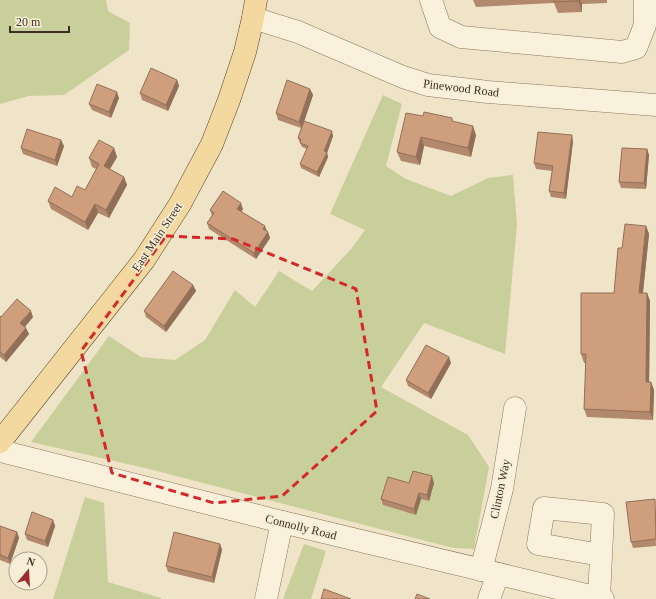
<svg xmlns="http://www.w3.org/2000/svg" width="656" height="599" font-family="Georgia,serif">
<rect width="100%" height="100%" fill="#f0e4c8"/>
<!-- green -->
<g fill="#c9cf9b">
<path d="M0,0H106L108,11L130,23L129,50L64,95L29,96L0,104Z"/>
<path d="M383,95L402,104L386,166L406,179L451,196L488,178L513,175L517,225L505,354L424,323L381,387L468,435L489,467L474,549L453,548L149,469L31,442L109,336L141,357L175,360L205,340L235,290L255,307L279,271L312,291L352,248L365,230L330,214Z"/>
<path d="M85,497L104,503L108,582L161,598L162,599H53Z"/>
<path d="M304,544L326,551L311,599H283Z"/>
</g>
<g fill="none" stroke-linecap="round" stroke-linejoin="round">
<!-- minor casing -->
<g stroke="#8d765c" stroke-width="23">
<g id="minor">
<path d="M431,0L440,27L461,37L622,52L636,48L645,25V0"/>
<path d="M253,18L298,32L403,77L428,85L488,92L656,105"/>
<path d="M0,451L282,522L603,599"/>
<path d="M481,570L502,489L515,408"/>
<path d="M599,598L603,514L544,508L538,544L601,555"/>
<path d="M266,599L282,522"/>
<path d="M489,599L498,574"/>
</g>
</g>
<!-- major casing -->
<g stroke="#5b4430" stroke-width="23">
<path id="major" d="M0,442L144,260L180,204L212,144L229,100L245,52L253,18L256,0"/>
</g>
<!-- minor -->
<use href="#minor" stroke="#faf1dc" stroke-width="22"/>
<!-- major -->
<use href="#major" stroke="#f3d9a0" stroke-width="22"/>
</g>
<!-- wall -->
<g fill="#b2896c">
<path d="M473,0H607V3L582,4V12L558,13L554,3L476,7Z"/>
<path d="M177,80L179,86L168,111L142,100L140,93Z"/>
<path d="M310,89L313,95L304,121L333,136L327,153L328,157L319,177L301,168L300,164L307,149L302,147L298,138L301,128L278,120L276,113Z"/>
<path d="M119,98L111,118L92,110L89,104Z"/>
<path d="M452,118L453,122L476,135L471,157L424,146L420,165L401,161L397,152Z"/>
<path d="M573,141L566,199L551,197L549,191L552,171L536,169L534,163Z"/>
<path d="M64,146L57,166L23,154L21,148Z"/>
<path d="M114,148L117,157L110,169L124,177L127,185L109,218L98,213L88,230L51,209L48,201L72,197L85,190L96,169L92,167L89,158Z"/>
<path d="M647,149L649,155L646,189L621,188L619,182Z"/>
<path d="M243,209L241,212L267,231L270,238L256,259L209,229L207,223L212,216L210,210Z"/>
<path d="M646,226L649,234L643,293H647L650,301L649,382H651L654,390L653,420L587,417L584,409L586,363H584L581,354L614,293L622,248Z"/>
<path d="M193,285L196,291L166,332L146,317L144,311Z"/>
<path d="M0,316L1,317H33L25,327L29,334L6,362L0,357Z"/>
<path d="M451,363L431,399L408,386L406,380Z"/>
<path d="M409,483H434L429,501L421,499L416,515L383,505L381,499Z"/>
<path d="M655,499L656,546L633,548L631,542Z"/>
<path d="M53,520L55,526L48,547L27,540L25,534Z"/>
<path d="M0,526L17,532L19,538L10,564L0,560Z"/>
<path d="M220,544L222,550L214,583L168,572L166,566Z"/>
</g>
<!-- shaded-wall -->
<g fill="#916f58">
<path d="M578,0H580L582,4V12Z"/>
<path d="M177,80L179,86L168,111L166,105Z"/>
<path d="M310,89L313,95L302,128L299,122Z"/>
<path d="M117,92L119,98L111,118L109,112Z"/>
<path d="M473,126L476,135L471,157L468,148Z"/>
<path d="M332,131L333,136L327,153L328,157L319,177L317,172Z"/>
<path d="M572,135L573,141L566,199L564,193Z"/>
<path d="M421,137L424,146L420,165L416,157Z"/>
<path d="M61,140L64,146L57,166L55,160Z"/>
<path d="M114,148L117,157L107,174L104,166Z"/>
<path d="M647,149L649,155L646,189L644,183Z"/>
<path d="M124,177L127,185L109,218L106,210Z"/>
<path d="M241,203L243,209L239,215L237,209Z"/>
<path d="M95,204L98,213L88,230L85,222Z"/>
<path d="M265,226L267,232L263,229Z"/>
<path d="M646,226L649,234L642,301L639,293Z"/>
<path d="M268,232L270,238L256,259L254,253Z"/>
<path d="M193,285L196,291L166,332L164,326Z"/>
<path d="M647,293L650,301L649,390L646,382Z"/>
<path d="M31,311L33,317L22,330L20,323Z"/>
<path d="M26,328L29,334L6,362L4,355Z"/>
<path d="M449,357L451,363L431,399L428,393Z"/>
<path d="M651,382L654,390L653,420L650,412Z"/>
<path d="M432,476L434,483L429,501L427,495Z"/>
<path d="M419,493L421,499L416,515L414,509Z"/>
<path d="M53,520L55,526L48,547L45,541Z"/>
<path d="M17,532L19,538L10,564L8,558Z"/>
<path d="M220,544L222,550L214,583L212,577Z"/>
</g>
<!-- building -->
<g fill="#cf9f7d" stroke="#916f58">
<path d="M554,0H578V1L554,2Z"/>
<path d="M151,68L177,80L166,105L140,93Z"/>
<path d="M287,80L310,89L299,122L276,113Z"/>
<path d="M97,84L117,92L109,112L89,104Z"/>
<path d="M424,112L452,118V121L473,126L468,148L421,137L416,157L397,152L406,113L423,116Z"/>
<path d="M304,121L332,131L324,151L327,153L317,172L300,164L308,146L300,143L301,139L298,138Z"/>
<path d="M27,129L61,140L55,160L21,148Z"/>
<path d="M538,132L572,135L564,193L549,191L553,166L534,163Z"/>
<path d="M99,140L114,148L104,166L124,177L106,210L95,204L85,222L48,201L55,187L72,197L77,186L85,190L99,164L89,158Z"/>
<path d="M622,148L647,149L644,183L619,182Z"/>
<path d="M223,191L241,203L237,209L265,226L263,229L268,232L254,253L207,223L214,213L210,210Z"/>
<path d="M625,224L646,226L639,293H647L646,382H651L650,412L584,409L586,354H581V293H614L618,248H622Z"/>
<path d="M173,271L193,285L164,326L144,311Z"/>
<path d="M17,299L31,311L20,323L26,328L4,355L0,352V316L1,317Z"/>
<path d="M426,345L449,357L428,393L406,380Z"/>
<path d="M413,471L432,476L427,495L419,493L414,509L381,499L388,477L409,483Z"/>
<path d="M655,499L656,539L631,542L626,502Z"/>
<path d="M32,512L53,520L45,541L25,534Z"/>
<path d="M0,526L17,532L8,558L0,555Z"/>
<path d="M174,532L220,544L212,577L166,566Z"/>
<path d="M324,589L351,599H321Z"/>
<path d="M417,594L430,599H415Z"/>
</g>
<!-- marked area -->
<path fill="none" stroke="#d62828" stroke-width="3" stroke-dasharray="8 5" stroke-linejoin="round" d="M166,236L233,239L356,289L377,411L282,496L214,503L112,473L81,351Z"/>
<g text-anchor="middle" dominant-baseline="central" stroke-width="3" stroke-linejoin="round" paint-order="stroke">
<!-- street labels -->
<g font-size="12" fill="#3d2e20" stroke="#f7eed8">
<text transform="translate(461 88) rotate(7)">Pinewood Road</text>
<text transform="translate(157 237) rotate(-56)">East Main Street</text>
<text transform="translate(500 489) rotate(-78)">Clinton Way</text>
<text transform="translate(301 527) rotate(14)">Connolly Road</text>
</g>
</g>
<!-- north arrow -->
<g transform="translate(28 571) rotate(18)"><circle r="19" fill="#f7eed8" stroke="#ada18e"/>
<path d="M0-3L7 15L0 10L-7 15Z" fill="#9e2a2b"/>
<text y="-6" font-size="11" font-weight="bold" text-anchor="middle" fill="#3d2e20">N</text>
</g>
<!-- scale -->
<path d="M10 26v6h59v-6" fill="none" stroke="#3d2e20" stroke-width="2"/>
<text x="16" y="26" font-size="12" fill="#3d2e20" stroke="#f7eed8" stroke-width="3" paint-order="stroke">20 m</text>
</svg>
